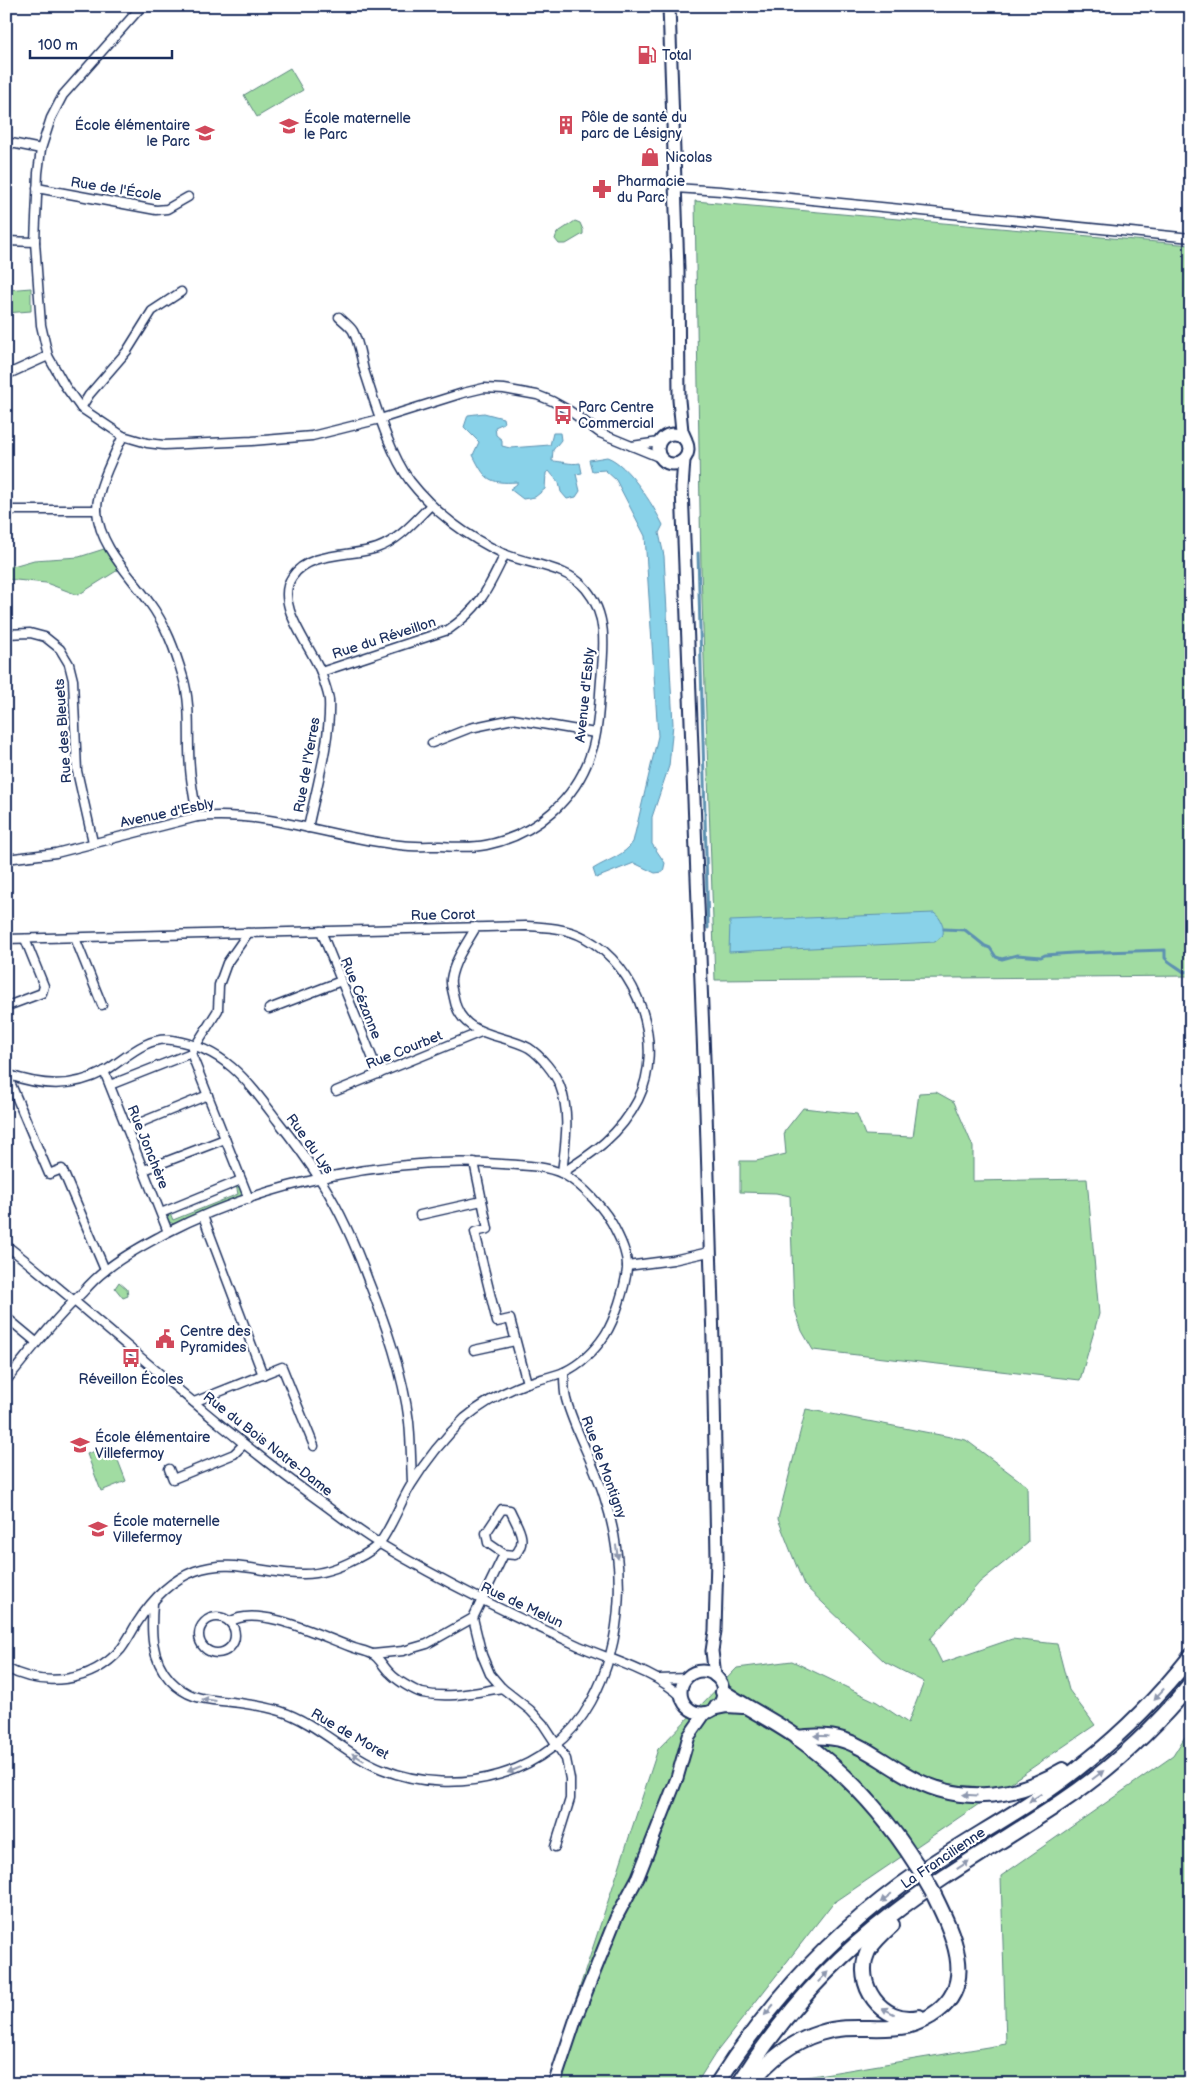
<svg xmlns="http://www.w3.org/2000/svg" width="1197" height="2090" font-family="'Balsamiq Sans',sans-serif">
<rect width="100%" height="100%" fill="#fff"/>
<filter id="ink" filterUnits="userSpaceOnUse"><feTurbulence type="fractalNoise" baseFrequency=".02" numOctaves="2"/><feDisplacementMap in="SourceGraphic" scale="10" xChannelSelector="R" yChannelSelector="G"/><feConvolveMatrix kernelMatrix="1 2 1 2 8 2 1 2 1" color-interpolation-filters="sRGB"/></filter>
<g filter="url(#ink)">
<!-- green -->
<g fill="#a1dca2" stroke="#5e8680">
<path d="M290,68L303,90L257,117L244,95Z"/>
<path d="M695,201L1191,245V976L715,980L701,570Z"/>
<path d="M575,221L580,223L583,230V234L566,244H559L555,239L557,233Z"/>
<path d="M31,288V311L6,313V290Z"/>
<path d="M104,549L118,570L78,595L46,583L6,579V568L34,560L79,557Z"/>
<path d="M936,1092L954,1102L973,1147V1181L1087,1179L1099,1314L1080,1380L813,1350L802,1331L794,1307L790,1196L776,1193L740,1192V1161H756L786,1154L784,1132L803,1108L857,1114L865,1135L913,1137L919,1093Z"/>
<path d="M236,1185L241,1186L243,1192L238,1199L198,1213L174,1224L169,1222L167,1218L170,1213L173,1220L238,1194Z"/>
<path d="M119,1282L127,1289L128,1296L123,1298L115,1288Z"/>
<path d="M806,1409L966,1440L1027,1486L1028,1543L980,1582L930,1639L942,1663L1012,1639L1057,1644L1069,1690L1095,1725L832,1904L715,2054L696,2084H548L658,1749L737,1668L792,1661L877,1702L908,1723L924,1682L885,1662L804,1585L778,1519Z"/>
<path d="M112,1445L126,1481L101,1491L87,1454Z"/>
<path d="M1191,1727V2084H781L782,2081L1006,2044L1001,1876L1173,1756Z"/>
</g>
<!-- water -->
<g fill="#89d2e9" stroke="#5d91b1">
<path d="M484,413L503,418L504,423L495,427L496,435L502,440V446L510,448L550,445L553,433H560L561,440L553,450L552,461C561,461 570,465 580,463L582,473L576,474L580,491L576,497L567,499L561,492L559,483L549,471L546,473L545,489L535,497L523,499L510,489L517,484V482C488,484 485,479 473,455L479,442L464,427L468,415Z"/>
<path d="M607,457C628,464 653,505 663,525L659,533L664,556L673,724L669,766L652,817V844L665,863L663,872L655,873L634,863L596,878L593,869C607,860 624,856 633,842L658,736L645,536L616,480L605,470L592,471L589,460Z"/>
<path d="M934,913C942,919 944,926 943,935L935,942L729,952L730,921Z"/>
</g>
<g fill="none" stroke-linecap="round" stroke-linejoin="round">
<!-- stream -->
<g stroke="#5d91b1" stroke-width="3">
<path d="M698,553L708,928"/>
<path d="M944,929L965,930L985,946L990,948L996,957L1002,959L1017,955L1041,957L1045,955L1073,953L1165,950V958C1171,964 1178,967 1184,972L1191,971"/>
<path d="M1179,2084L1191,2076"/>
</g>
<!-- street casing -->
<g stroke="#1b2f5e" stroke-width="11">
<g id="street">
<path d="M142,6L63,95L51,118L41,149L38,173L35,242L41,325L48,356L65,386L81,408L123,436L147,443L164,445L252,441L312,436L380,419L463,393L484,388L504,389L537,395L552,401L570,411L600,433L661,458"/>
<path d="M6,142L41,149"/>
<path d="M37,188L156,210L167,209L188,197"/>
<path d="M675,188L721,191L1191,238"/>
<path d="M6,241L35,242"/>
<path d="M6,375L48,356"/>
<path d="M81,408L89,395L127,351L152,311L181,292"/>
<path d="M123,436C114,455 96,490 97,511C99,546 130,575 149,602C166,625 175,650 183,677C192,707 187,738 190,768C191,784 195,801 197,817"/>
<path d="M632,446L659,442"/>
<path d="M6,510H97"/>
<path d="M6,634L30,633L45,637L60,649L69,664L73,680L77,771L93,842"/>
<path d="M321,672L448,630C481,607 488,589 505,554"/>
<path d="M432,743L470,728L513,719L595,733"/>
<path d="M308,828C316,789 331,739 329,700C328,692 324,683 322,675C313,648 273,605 292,577C309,551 351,557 377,548C399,540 414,522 430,506"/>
<path d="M6,859L56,853L197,817C269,810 331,838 400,845C413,847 427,846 440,846C455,847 472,848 486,845C536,835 577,799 592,750C599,728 599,703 601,680C604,648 608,615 586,589C567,566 530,565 504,554C466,536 436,514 410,481C389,453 375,403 364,370C361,358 359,342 353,331C350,326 343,321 339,317"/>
<path d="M476,927C467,943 454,960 451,979C450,985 453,992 454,998C461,1038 502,1033 529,1048C541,1056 555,1073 560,1086C571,1114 565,1144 562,1173"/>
<path d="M321,931L379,1074"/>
<path d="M248,933L227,963L219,985L218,1010L191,1053L249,1199"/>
<path d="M75,938L102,1005"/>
<path d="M6,939L526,926C546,927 567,928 585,938C639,967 665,1045 638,1100C620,1135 593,1153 562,1173"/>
<path d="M10,1005L42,993L44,986L25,939"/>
<path d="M269,1009L341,981"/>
<path d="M104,1071L168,1232"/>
<path d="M6,1074C41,1086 71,1089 105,1071C125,1059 146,1036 172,1040C224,1048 247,1080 277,1120C293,1140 309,1162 323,1184C342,1214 356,1247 368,1280C386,1325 403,1373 409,1422C411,1442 411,1462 412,1482"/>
<path d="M7,1075L49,1174L62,1169L105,1270"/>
<path d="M110,1085L191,1053"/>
<path d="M336,1091L481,1032"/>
<path d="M127,1128L208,1095"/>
<path d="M474,1162L488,1229L475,1232L497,1322L510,1319L527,1383"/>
<path d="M144,1170L225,1139"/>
<path d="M161,1213L241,1180"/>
<path d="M420,1215L482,1201"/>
<path d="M203,1216L263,1375"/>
<path d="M6,1245C111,1328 209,1422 318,1500C339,1515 359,1532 382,1545C445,1583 512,1615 579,1646C614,1661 654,1671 682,1697"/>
<path d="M627,1266L673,1260L709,1252"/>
<path d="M6,1317L36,1342"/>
<path d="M474,1350L515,1341"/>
<path d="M6,1381C31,1350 55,1319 83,1292C90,1284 98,1276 106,1270C124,1255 146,1244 166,1233C265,1182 391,1156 502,1164C520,1165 548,1166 563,1174C583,1185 607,1211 616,1231C622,1243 628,1256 627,1269C625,1287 615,1320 605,1335C595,1350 581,1364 564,1372C552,1377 539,1379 527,1383C505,1391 483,1403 465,1418C445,1437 425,1462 411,1485C400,1503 393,1524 381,1541C376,1548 364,1555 356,1559C341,1567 321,1574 304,1574C266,1575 232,1557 195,1571C171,1580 151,1601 137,1623C132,1631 127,1641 121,1649C91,1683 44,1688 6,1668"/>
<path d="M194,1402L282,1367L314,1446"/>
<path d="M169,1469L173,1479L234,1454L244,1444"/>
<path d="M502,1509L510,1510C517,1526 529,1540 515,1555L504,1554L488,1543L486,1533Z"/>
<path d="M153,1603C151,1630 150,1658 170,1680C189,1700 206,1699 231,1702C248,1704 264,1706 280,1711C318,1723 346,1755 382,1769C457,1799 551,1776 591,1702C625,1640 626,1562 604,1496C594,1463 575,1432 566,1399C564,1391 564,1381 564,1372"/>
<circle cx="217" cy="1635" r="18"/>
<path d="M473,1618L482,1655L490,1674L502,1688L530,1710L543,1724L566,1759L570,1779V1799L555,1847"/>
<path d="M230,1622C258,1603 325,1638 354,1648C359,1650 366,1651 372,1654C379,1657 384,1668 390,1673C396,1680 413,1690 422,1693C449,1699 476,1692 502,1688"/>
<path d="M373,1654L403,1651L427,1644L473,1618L504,1554"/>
<path d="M659,1679L687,1678"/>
</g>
</g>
<!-- secondary casing -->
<g stroke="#1b2f5e" stroke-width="15">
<g id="secondary">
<path d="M669,6L678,270L679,400L682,431L686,440"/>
<circle cx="673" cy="449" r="15"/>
<path d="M684,460L682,488L706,1111L713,1341L717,1558L715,1631L712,1651L715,1676"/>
<circle cx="702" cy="1692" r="21"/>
<path d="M554,2084L577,2015L616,1918L638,1877L677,1778L689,1736L705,1713"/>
</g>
</g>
<!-- highway casing -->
<g stroke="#1b2f5e" stroke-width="18">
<g id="highway">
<path d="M723,1692C747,1708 774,1721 798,1738C846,1772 885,1815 916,1864"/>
<path d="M717,1707L727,1705L743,1706"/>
<path d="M797,1738C848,1731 862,1749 903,1773C955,1805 1011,1801 1063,1770"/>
<path d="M892,1925C883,1933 874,1941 868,1951C853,1984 882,2025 919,2017"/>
<path d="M717,2084C766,2007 828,1939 901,1885C961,1841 1030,1809 1087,1761C1126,1730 1160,1695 1191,1656"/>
<path d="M739,2084C779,2020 830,1962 890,1916C944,1874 1003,1841 1060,1803C1110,1770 1153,1730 1191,1684"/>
<path d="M750,2084C768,2061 791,2042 820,2033C851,2023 878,2032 907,2026C918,2023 929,2018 938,2011C978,1981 950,1928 933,1893"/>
</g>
</g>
<!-- street -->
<use href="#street" stroke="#fff" stroke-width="8"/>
<!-- secondary -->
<use href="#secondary" stroke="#fff" stroke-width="11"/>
<!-- highway -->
<use href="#highway" stroke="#fff" stroke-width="14"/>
<!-- highway-bridge casing -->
<g stroke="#1b2f5e" stroke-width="18" stroke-linecap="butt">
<g id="highway-bridge">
<path d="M916,1864L922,1873"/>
<path d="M925,1879L933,1893"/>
</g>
</g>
<!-- highway-bridge -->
<use href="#highway-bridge" stroke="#fff" stroke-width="14"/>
</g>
<!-- one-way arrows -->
<defs><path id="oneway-solid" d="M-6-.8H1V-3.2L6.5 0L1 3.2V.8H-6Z" transform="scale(1.25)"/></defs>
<g fill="#8d97ae">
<use href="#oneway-solid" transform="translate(617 1552) rotate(82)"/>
<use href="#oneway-solid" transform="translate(1159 1694) rotate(133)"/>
<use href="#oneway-solid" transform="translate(209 1700) rotate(-173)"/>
<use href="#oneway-solid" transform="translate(821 1736) rotate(-179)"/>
<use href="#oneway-solid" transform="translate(358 1757) rotate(-148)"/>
<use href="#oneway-solid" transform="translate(514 1770) rotate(157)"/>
<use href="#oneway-solid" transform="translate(1098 1775) rotate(-37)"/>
<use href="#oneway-solid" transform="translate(970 1795) rotate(-177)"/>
<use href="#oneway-solid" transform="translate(1035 1798) rotate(147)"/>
<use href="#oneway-solid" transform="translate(963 1865) rotate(-33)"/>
<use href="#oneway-solid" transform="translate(886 1898) rotate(141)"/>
<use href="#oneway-solid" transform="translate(823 1977) rotate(-46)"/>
<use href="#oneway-solid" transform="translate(769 2010) rotate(130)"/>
<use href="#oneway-solid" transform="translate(888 2011) rotate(-153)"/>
</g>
</g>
<!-- icons -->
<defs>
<g id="fuel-bare" transform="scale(1.5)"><path d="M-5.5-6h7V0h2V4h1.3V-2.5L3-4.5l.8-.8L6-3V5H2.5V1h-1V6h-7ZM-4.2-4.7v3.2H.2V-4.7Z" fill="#d1495b" stroke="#fff" stroke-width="2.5" paint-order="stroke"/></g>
<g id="building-bare" transform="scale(1.5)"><path d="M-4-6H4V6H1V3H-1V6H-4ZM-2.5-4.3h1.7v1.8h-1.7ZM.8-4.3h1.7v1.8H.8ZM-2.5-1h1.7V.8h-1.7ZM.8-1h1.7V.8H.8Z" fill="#d1495b" stroke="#fff" stroke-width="2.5" paint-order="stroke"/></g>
<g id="school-bare" transform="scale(1.5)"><path d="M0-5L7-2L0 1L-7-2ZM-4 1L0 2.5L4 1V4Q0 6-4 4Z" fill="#d1495b" stroke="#fff" stroke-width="2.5" paint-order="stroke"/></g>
<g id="shop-bare" transform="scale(1.5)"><path d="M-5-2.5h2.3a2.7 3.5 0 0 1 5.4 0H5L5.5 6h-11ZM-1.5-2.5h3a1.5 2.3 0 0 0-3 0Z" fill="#d1495b" stroke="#fff" stroke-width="2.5" paint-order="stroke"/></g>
<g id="pharmacy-bare" transform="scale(1.5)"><path d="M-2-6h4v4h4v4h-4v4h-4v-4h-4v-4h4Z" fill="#d1495b" stroke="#fff" stroke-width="2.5" paint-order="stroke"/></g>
<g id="bus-bare" transform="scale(1.5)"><path d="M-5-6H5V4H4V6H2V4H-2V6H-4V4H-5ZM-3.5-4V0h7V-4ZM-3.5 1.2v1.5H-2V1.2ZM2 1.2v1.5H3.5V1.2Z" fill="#d1495b" stroke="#fff" stroke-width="2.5" paint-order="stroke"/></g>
<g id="civic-bare" transform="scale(1.5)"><path d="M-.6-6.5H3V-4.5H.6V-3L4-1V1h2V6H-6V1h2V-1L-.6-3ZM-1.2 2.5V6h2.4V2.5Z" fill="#d1495b" stroke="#fff" stroke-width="2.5" paint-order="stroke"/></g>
</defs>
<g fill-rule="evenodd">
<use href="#fuel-bare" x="647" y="55"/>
<use href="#building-bare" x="566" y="125"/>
<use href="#school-bare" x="289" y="126"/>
<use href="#school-bare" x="205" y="133"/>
<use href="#shop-bare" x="650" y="157"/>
<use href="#pharmacy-bare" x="602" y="189"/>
<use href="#bus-bare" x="563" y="415"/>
<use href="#civic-bare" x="165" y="1339"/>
<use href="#bus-bare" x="131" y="1358"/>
<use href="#school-bare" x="80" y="1445"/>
<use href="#school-bare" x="98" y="1529"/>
</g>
<g text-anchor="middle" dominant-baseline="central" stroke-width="4.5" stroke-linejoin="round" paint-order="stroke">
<!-- poi labels -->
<g font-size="14" fill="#1b2f5e" stroke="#fff" text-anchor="start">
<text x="662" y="55">Total</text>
<text x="581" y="117">Pôle de santé du<tspan x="581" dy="16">parc de Lésigny</tspan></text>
<text x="304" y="118">École maternelle<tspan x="304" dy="16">le Parc</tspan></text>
<text x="190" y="125" text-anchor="end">École élémentaire<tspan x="190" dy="16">le Parc</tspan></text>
<text x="665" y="157">Nicolas</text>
<text x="617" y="181">Pharmacie<tspan x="617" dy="16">du Parc</tspan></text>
<text x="578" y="407">Parc Centre<tspan x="578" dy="16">Commercial</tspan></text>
<text x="180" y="1331">Centre des<tspan x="180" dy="16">Pyramides</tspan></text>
<text x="131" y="1379" text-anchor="middle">Réveillon Écoles</text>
<text x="95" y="1437">École élémentaire<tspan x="95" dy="16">Villefermoy</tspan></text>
<text x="113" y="1521">École maternelle<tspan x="113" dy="16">Villefermoy</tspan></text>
</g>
<!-- street labels -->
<g font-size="14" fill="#1b2f5e" stroke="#fff">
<text transform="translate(116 189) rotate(9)">Rue de l'École</text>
<text transform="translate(384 638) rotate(-18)">Rue du Réveillon</text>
<text transform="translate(585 695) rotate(-84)">Avenue d'Esbly</text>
<text transform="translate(63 731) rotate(-94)">Rue des Bleuets</text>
<text transform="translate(307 765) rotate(-80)">Rue de l'Yerres</text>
<text transform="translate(167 813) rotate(-12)">Avenue d'Esbly</text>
<text transform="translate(443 915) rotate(-1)">Rue Corot</text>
<text transform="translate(361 998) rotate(68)">Rue Cézanne</text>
<text transform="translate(404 1050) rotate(-22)">Rue Courbet</text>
<text transform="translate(310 1144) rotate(54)">Rue du Lys</text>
<text transform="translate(148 1147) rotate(68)">Rue Jonchère</text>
<text transform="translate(268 1444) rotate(38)">Rue du Bois Notre-Dame</text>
<text transform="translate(604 1467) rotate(70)">Rue de Montigny</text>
<text transform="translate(522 1605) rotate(25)">Rue de Melun</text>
<text transform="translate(350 1734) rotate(30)">Rue de Moret</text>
<text transform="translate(943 1858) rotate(-34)">La Francilienne</text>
</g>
</g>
<!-- margin -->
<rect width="1197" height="2090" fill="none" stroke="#fff" stroke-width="25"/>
<rect x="12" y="12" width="1172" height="2065" fill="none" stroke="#1b2f5e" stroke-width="2" filter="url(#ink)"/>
<!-- scale -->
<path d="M30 50v8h142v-8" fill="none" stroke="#1b2f5e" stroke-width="2.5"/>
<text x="38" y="50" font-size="15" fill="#1b2f5e" stroke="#ffffff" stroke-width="4" paint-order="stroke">100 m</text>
</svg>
